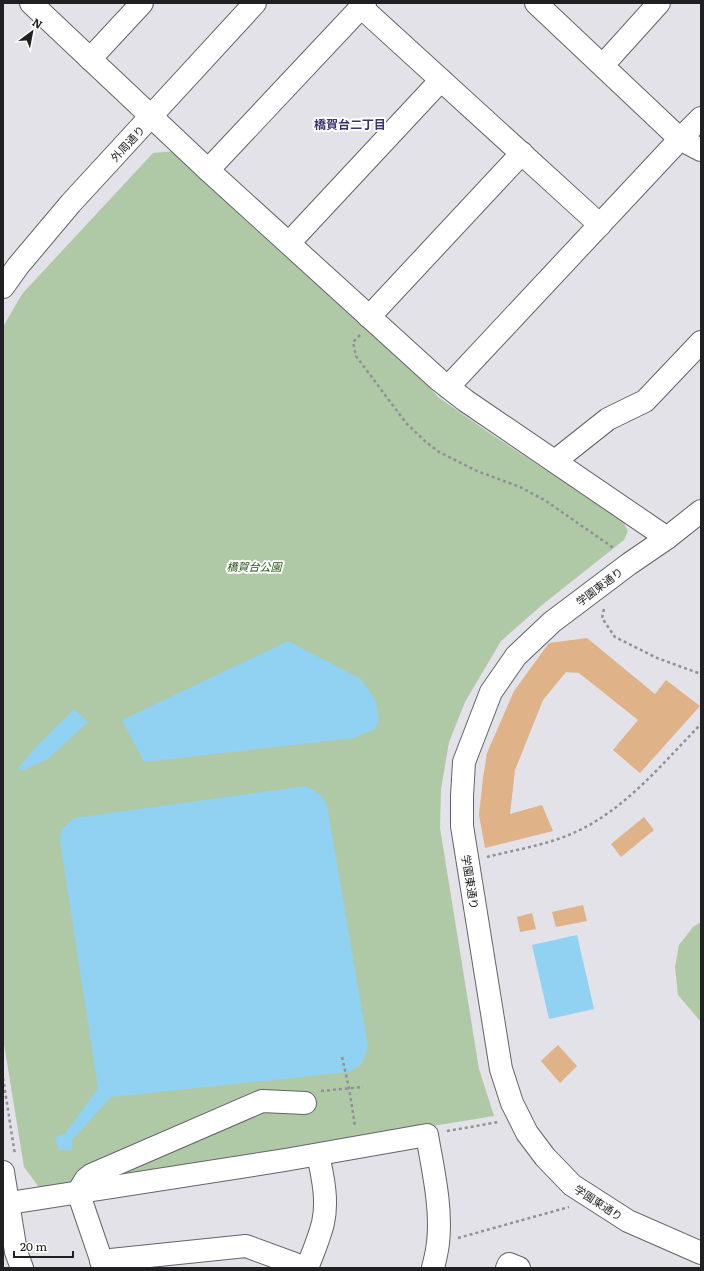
<svg xmlns="http://www.w3.org/2000/svg" width="704" height="1271" font-family="Literata,'Noto Sans JP',serif">
<rect width="100%" height="100%" fill="#e2e2e8"/>
<!-- green -->
<g fill="#afc9a7">
<path d="M175,151L417,373L438,397L488,432L622,520L628,531L624,540L542,605L501,641L465,702L449,742L441,789L440,828L479,1069L494,1116L41,1190L24,1167L3,1038V327L22,294L153,153Z"/>
<path d="M701,922V1022L678,995L675,967L679,945L693,927Z"/>
</g>
<!-- water -->
<g fill="#91d1f1">
<path d="M288,641L361,679L375,699L379,719L375,729L354,738L144,762L122,720Z"/>
<path d="M74,709L88,722L48,759L21,771L18,768L36,747Z"/>
<path d="M306,786L321,795L327,805L368,1046L362,1064L349,1072L111,1097L72,1140V1150H59L55,1137L65,1134L98,1088L60,841L62,829L74,818Z"/>
<path d="M577,935L594,1009L549,1019L532,945Z"/>
</g>
<!-- building -->
<g fill="#e0b287">
<path d="M587,638L655,694L666,680L700,706L640,773L613,750L638,720L579,673L566,672L543,700L515,770L510,814L542,805L553,831L485,848L479,815L483,778L487,753L514,691L549,643Z"/>
<path d="M644,817L654,830L621,857L611,844Z"/>
<path d="M583,905L587,921L556,927L552,912Z"/>
<path d="M532,913L536,929L520,932L517,917Z"/>
<path d="M558,1045L577,1066L560,1083L541,1061Z"/>
</g>
<g fill="none" stroke-linecap="round" stroke-linejoin="round">
<!-- minor casing -->
<g stroke="#636468" stroke-width="24">
<g id="minor">
<path d="M31,3L208,170L439,380L466,401L667,538"/>
<path d="M536,3L680,139L701,150"/>
<path d="M361,7L600,225"/>
<path d="M90,59L142,3"/>
<path d="M603,65L659,3"/>
<path d="M208,170L365,3"/>
<path d="M289,243L441,80"/>
<path d="M3,287L18,266L71,203L255,3"/>
<path d="M369,317L522,153"/>
<path d="M448,387L680,139L701,118"/>
<path d="M555,461L608,419L645,401L701,342"/>
<path d="M701,511L667,538L629,564L552,622L516,656L491,692L464,762L462,796V826L501,1069L512,1103L527,1133L545,1157L572,1185L628,1221L701,1253"/>
<path d="M3,1172L16,1252L22,1268"/>
<path d="M3,1204L285,1160L427,1135C433,1170 442,1208 438,1243C437,1252 435,1260 433,1268"/>
<path d="M101,1261L246,1246L306,1268"/>
<path d="M104,1268L78,1192L86,1179L91,1175L262,1101L305,1103"/>
<path d="M307,1268C313,1253 319,1239 323,1223C328,1201 323,1177 318,1155"/>
<path d="M507,1268L509,1264L519,1268"/>
</g>
</g>
<!-- path -->
<g stroke="#909095" stroke-width="2.5" stroke-dasharray="3 3" stroke-linecap="butt">
<path d="M360,335L353,342L356,356L406,423L426,442L439,452L477,471L520,487L546,501L615,549"/>
<path d="M604,609L602,618L615,637L657,658L701,674"/>
<path d="M487,857C510,851 535,847 558,839C618,819 658,768 701,724"/>
<path d="M342,1057L349,1088L355,1126"/>
<path d="M3,1078L15,1155"/>
<path d="M321,1091L363,1087"/>
<path d="M447,1131L499,1122"/>
<path d="M458,1238L569,1207"/>
</g>
<!-- minor -->
<use href="#minor" stroke="#fff" stroke-width="22"/>
</g>
<g text-anchor="middle" dominant-baseline="central" stroke-width="4" stroke-linejoin="round" paint-order="stroke">
<!-- street labels -->
<g font-size="11" fill="#202022" stroke="#fff">
<text transform="translate(127 143) rotate(-47)">外周通り</text>
<text transform="translate(599 586) rotate(-37)">学園東通り</text>
<text transform="translate(471 882) rotate(81)">学園東通り</text>
<text transform="translate(599 1202) rotate(33)">学園東通り</text>
</g>
<!-- park labels -->
<g font-size="11" font-style="italic" fill="#265614" stroke="#fff">
<text x="254" y="566">橋賀台公園</text>
</g>
<!-- neighbourhood labels -->
<g font-size="12" font-weight="bold" fill="#3d326e" stroke="#fff">
<text x="350" y="124">橋賀台二丁目</text>
</g>
</g>
<!-- border -->
<rect width="704" height="1271" fill="none" stroke="#202022" stroke-width="8"/>
<!-- north arrow -->
<g transform="translate(32 32) rotate(32)" stroke="#ffffff" stroke-width="3" paint-order="stroke">
<path d="M0-3L7 15L0 10L-7 15Z" fill="#202022"/>
<text y="-6" font-size="11" font-weight="bold" text-anchor="middle" fill="#202022">N</text>
</g>
<!-- scale -->
<path d="M14 1251v6h59v-6" fill="none" stroke="#202022" stroke-width="2"/>
<text x="20" y="1251" font-size="12" fill="#202022" stroke="#ffffff" stroke-width="3" paint-order="stroke">20 m</text>
</svg>
